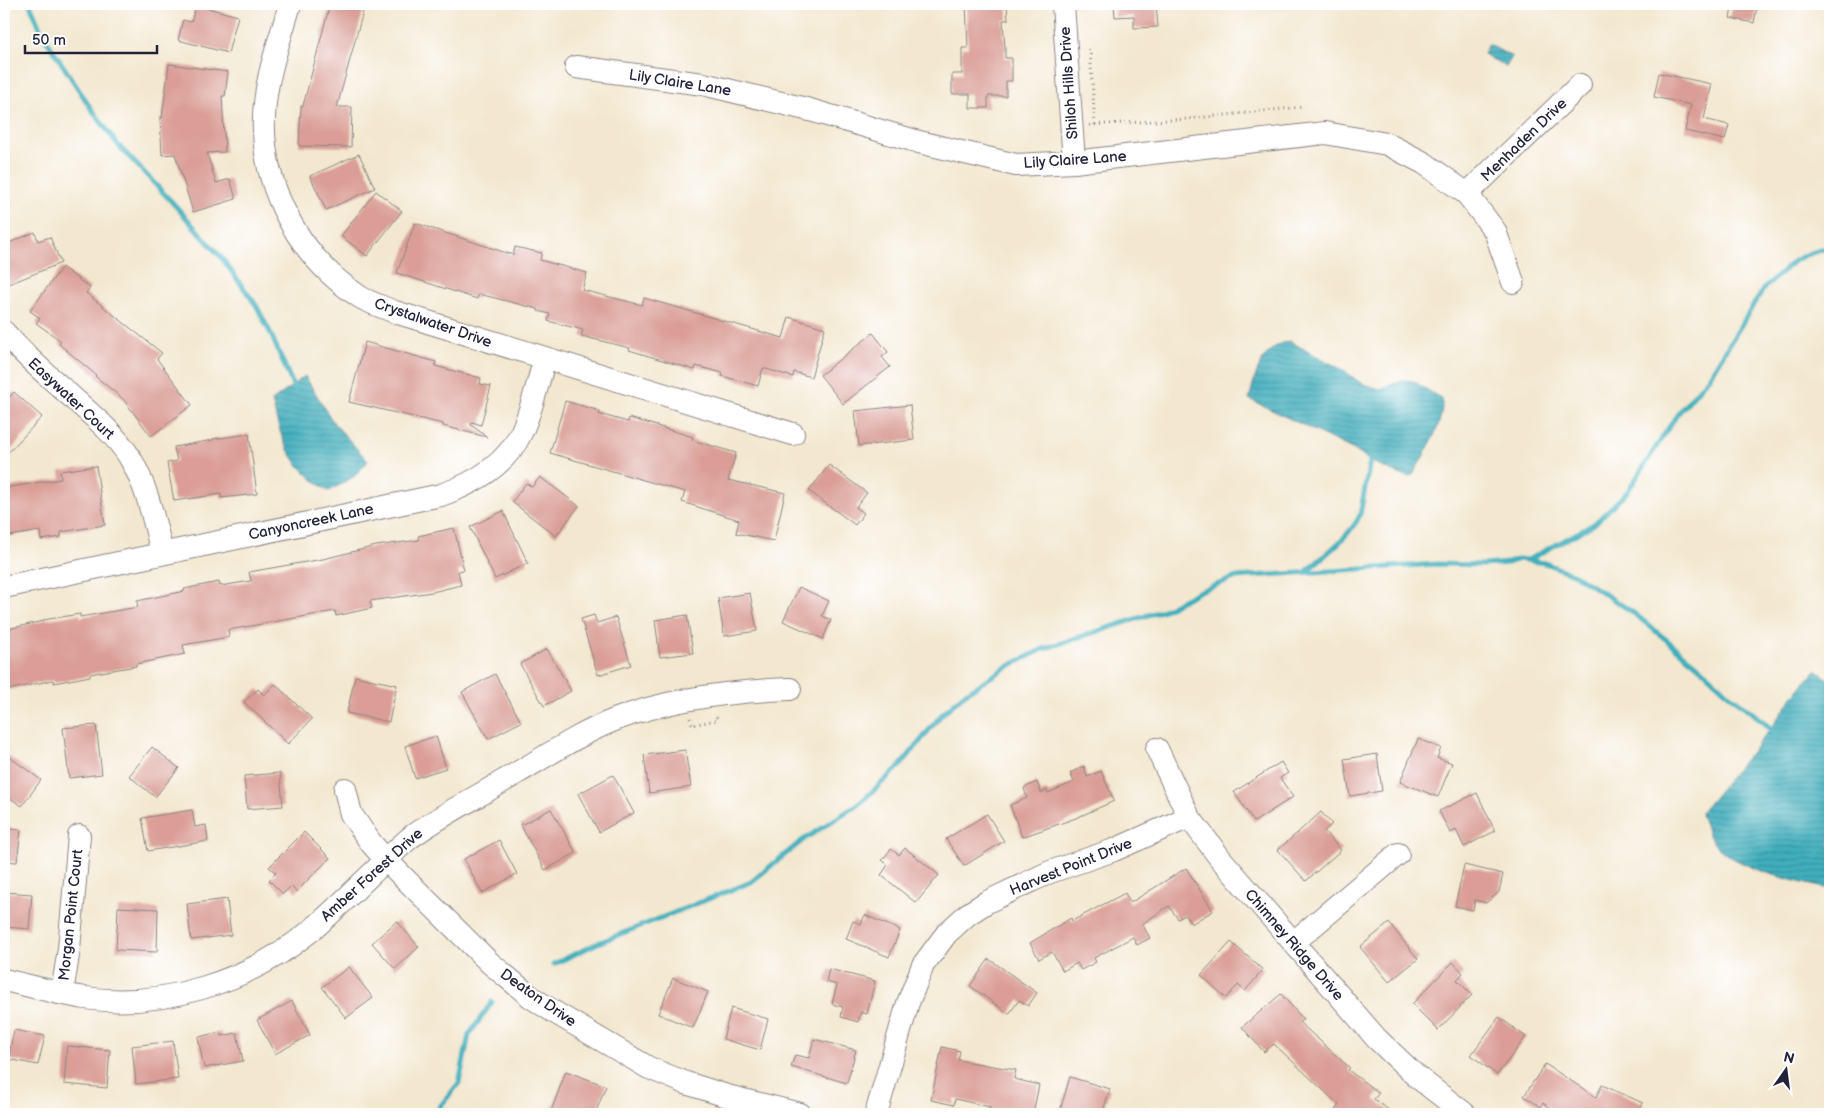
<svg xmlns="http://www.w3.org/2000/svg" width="1834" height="1118" font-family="'Balsamiq Sans',sans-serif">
<defs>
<pattern id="water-rules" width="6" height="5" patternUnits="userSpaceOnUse" patternTransform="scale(1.25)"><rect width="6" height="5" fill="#41afbd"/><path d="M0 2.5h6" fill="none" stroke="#368e9b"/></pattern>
</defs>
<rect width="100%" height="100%" fill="#fff"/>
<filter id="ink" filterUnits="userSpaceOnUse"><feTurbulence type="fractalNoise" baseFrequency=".02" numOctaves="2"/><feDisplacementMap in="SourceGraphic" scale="10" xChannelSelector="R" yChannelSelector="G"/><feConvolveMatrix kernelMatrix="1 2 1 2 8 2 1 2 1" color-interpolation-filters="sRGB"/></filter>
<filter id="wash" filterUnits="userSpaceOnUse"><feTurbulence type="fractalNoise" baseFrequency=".0096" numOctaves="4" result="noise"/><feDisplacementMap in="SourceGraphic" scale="20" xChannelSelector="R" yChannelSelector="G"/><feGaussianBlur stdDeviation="1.12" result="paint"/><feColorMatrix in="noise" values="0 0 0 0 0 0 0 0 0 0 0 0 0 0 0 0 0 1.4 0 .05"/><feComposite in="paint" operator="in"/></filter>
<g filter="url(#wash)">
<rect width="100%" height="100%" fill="#f3e7cf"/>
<!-- water -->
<g fill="url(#water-rules)" stroke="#32687c">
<path d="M1488,44L1512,57L1506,67L1483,54Z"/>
<path d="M1289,341L1343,370L1361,383L1380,389L1404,380L1413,381L1442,399C1444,426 1425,452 1413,475L1409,477C1389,472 1371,462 1354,450L1249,399C1256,374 1260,348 1289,341Z"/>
<path d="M305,376L333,422L368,461L355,476L331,490L328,491C290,464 282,445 272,401Z"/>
<path d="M1816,670L1830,680V889C1800,883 1727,867 1711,839C1707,832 1704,822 1701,814L1702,811L1771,728L1799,689Z"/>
</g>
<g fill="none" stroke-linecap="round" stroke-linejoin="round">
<!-- stream -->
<g stroke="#41afbd" stroke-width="5">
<path d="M30,4L43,35L90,107L118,145L172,202L221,257L256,305L270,332L295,390"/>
<path d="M1528,560L1594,524L1628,491L1676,416L1709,377L1764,288L1795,260L1808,254L1830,247"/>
<path d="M1306,572C1324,555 1349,538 1360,515L1370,461L1368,456"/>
<path d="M554,964L598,943L751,882L803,840L860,803L901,765L942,714L966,693L1005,668L1043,649L1164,610L1200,591L1237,577L1437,564L1483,565L1508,563L1519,559L1545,563L1575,575L1631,611L1701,668L1732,697L1764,722L1774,733"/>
<path d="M434,1114L459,1083L469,1035L492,1002"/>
</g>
</g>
<g id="blocks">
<!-- building -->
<g fill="#da9e96">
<path d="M330,4H365L337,107H352L351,147L299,146L301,106H303Z"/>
<path d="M966,4H1007L1008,20H1003L1005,48V58H1012V81H1006V96H988V108H970V94H952V74H962V48H968Z"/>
<path d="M1114,4H1156L1158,27L1134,28V16L1115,17Z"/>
<path d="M1733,4L1757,7L1754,23L1730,18Z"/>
<path d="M196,5L238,16L228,53L178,40L183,20L191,22Z"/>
<path d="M169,64L228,72L225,96H222L225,152L207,153L216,183L230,179L236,199L193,212L175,154L162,155L160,118H162Z"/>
<path d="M1659,73L1712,84L1704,119L1729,125L1725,140L1685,131L1691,105L1654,97Z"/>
<path d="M359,154L375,188L326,210L310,176Z"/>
<path d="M376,191L402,211L367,256L341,236Z"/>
<path d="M415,223L513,255L515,247L542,253L540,260L587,273L582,290L642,305L644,298L783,338L789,317L825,328L811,377L794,372L793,377L763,368L758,386L722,376L723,373L696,366L695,370L629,350L630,348L581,336L583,330L548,321L550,314L538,311V309L479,294L477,299L397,273Z"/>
<path d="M35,232L38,241L50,237L61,263L9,284L4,270V245Z"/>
<path d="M62,267L90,288L86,293L162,353L157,359L192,405L151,436L123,399L95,376L96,375L59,344L61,341L36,323L40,318L30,311Z"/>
<path d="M873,333L888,352L882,357L890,367L843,404L820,375Z"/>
<path d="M365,342L436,362L435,366L481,378L480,384L491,386L481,425L472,422L471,425L487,437L443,426V424L349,402Z"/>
<path d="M14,392L42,417L4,457V404Z"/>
<path d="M565,401L600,411L599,414L628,422L629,418L647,423L693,437L692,440L736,453L728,480L785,493L774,541L736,533L739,520L682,502L685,492L550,453Z"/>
<path d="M910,405L914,440L859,446L855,411Z"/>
<path d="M249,434L257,494L221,498V494L174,501L167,463L177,461L174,447L213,440V439Z"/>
<path d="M829,465L867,493L856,507L864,513L855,525L809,491Z"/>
<path d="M96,466L105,525L61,532V537L41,540L40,531L4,537V488L61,479L60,471Z"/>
<path d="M540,477L579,506L556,536L512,502L526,483L532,487Z"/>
<path d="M503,511L528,563L495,579L470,527Z"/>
<path d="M454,528L464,570L458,571L461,585L432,592L370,601L372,608L336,616L335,611L228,630L229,637L183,645L185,654L136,664V666L90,674V676L54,683L53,680L8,690L4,668V630L43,621V620L80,614V617L138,607L137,601L185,591L184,589L219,582L220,586L251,581L249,572L323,559L376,546L419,540L418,536Z"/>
<path d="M799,587L829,601L822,616L831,620L823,639L783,621Z"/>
<path d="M750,593L757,631L724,636L718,598Z"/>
<path d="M594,615L597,623L616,617L631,665L598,675L581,619Z"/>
<path d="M687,615L693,653L660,657L655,620Z"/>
<path d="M547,649L571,691L544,706L520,664Z"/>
<path d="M495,674L521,722L488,739L462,692Z"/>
<path d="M355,676L397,685L389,722L347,713Z"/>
<path d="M275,684L312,719L288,744L244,702L258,689L264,695Z"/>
<path d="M96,725L102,774L69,778L63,728Z"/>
<path d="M436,736L446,768L415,778L405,746Z"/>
<path d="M1418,739L1441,748L1437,758L1452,763L1438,797L1400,782Z"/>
<path d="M152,747L179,768L155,797L129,776Z"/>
<path d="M685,750L691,787L649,793L644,755Z"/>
<path d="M4,753L41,780L22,806L4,794Z"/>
<path d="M1377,754L1382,791L1350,796L1344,759Z"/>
<path d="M1281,762L1288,773L1280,778L1293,797L1254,822L1234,792Z"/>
<path d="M1084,766L1087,777L1101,771L1114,801L1076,818L1022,837L1010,805L1027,798L1024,788L1037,782L1041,793L1047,790L1048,793L1074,782L1070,773Z"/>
<path d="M280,773L283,806L247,809L244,776Z"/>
<path d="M613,775L634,813L599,832L578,794Z"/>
<path d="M1477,793L1495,831L1464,847L1456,830L1450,833L1439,811Z"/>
<path d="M551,809L576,853L545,870L520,824H523Z"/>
<path d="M192,810L195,827L206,825L208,841L148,851L142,818Z"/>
<path d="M1321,812L1332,824L1324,831L1341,850L1306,881L1278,850Z"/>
<path d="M987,814L1004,841L964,866L946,839Z"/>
<path d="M4,828L21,830L17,862L4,861Z"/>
<path d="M304,832L330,858L296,892L291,886L283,894L269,880L276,873L269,867Z"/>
<path d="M499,840L517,874L482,893L464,859Z"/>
<path d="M905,848L939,875L916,903L881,875L888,865L882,860L891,849L899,855Z"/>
<path d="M1464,865L1503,874L1499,892L1486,903L1475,900L1473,910L1455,906Z"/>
<path d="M1186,868L1213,911L1191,924L1185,915L1178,919L1169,906L1142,924L1150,938L1137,945L1133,937L1094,958L1096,962L1081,970L1077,963L1063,971L1052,952L1039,959L1030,943L1071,918L1072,921L1125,893L1130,903Z"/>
<path d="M4,892L32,894L29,929L4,927Z"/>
<path d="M227,899L231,935L191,940L187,904Z"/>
<path d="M118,907L158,909L157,952L116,950Z"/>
<path d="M865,915L900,930L889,957L846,939L853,921L861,924Z"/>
<path d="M397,921L419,947L395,969L372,943Z"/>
<path d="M1389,923L1418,959L1389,982L1360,947Z"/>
<path d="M1231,942L1263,970L1245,991L1238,985L1226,998L1201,975Z"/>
<path d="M989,959L1037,993L1028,1006L1019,1000L1009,1014L970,986Z"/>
<path d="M1453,962L1463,973L1457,980L1472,995L1438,1030L1412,1004Z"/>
<path d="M349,967L373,998L346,1018L322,987Z"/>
<path d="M829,969L875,981L867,1014L861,1012L858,1022L841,1017L843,1007L832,1004L837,985L826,982Z"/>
<path d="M673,978L708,992L693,1028L658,1014Z"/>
<path d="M1281,994L1303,1019L1299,1022L1350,1068L1348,1070L1379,1093L1374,1099L1394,1114H1332L1339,1105L1274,1044L1264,1052L1242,1027Z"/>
<path d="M292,1001L310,1035L275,1054L257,1020Z"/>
<path d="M731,1008L768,1019L760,1050L723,1039Z"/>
<path d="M1499,1017L1526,1037L1497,1075L1471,1055Z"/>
<path d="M14,1030L45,1036L38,1065L8,1059Z"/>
<path d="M221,1032L222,1036L237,1033L243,1061L204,1068L198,1037Z"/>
<path d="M814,1039L856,1050L847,1083L791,1067L795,1055L809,1058Z"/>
<path d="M173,1041L178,1079L136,1084L132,1046Z"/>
<path d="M67,1046L110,1050L107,1088L64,1084Z"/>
<path d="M942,1047L960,1051L958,1060L1016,1070L1014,1079L1039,1085L1033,1114H1004L989,1111L990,1107L955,1099L954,1105L931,1100Z"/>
<path d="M1545,1064L1596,1097L1602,1085L1643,1103L1638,1114H1560L1543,1103L1541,1107L1524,1096Z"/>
<path d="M566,1071L606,1086L595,1114H550Z"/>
<path d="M1070,1077L1110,1089L1102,1114H1059Z"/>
</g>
</g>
</g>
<g filter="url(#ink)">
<use href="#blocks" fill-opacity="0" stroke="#8a8485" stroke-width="1"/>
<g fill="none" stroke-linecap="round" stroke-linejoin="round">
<!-- minor casing -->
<g stroke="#8a8485" stroke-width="24">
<g id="minor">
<path d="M290,4C282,34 270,64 266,95C254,174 294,254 360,297C370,303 383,307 395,312L793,434"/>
<path d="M1063,4L1074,162"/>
<path d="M576,67L703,84L810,110L919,142L1016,165L1074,162L1325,133L1387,144L1424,163L1467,194L1495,231L1513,282"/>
<path d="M1467,194L1580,85"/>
<path d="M4,332C25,356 49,377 73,398C93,416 114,433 129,456C147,486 154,520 162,553"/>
<path d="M4,587L441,495C473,484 506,465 521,433C532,410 537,384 545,359"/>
<path d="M1157,749L1189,817L1220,858L1377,1039L1416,1076L1465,1114"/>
<path d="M345,789L351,814L371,843L386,860L490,963L531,997L554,1012L649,1068L686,1083L727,1096L800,1114"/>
<path d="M1294,942L1398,854"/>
<path d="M4,980C31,986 58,994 85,998C162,1009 249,981 308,933C334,912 357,887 382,864C391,855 401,845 411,837C441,815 474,799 505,780C542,759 578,734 617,719C672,698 733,691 790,689"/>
<path d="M62,993L69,949L79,836"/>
<path d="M876,1114L908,1003L923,965L947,933L968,914L987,902L1050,872L1114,850L1189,817"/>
</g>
</g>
<!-- path -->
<g stroke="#8a8485" stroke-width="3" stroke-dasharray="1 4" stroke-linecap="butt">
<path d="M1090,49L1095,125"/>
<path d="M1090,125L1187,119L1302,107"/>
<path d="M690,718L692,725L717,720L716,714"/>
</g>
<!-- minor -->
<use href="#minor" stroke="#fff" stroke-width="22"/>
</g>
</g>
<g text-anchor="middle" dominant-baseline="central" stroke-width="4.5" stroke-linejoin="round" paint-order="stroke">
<!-- street labels -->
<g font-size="15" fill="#22223b" stroke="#fff">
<text transform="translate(680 83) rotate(9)">Lily Claire Lane</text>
<text transform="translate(1069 83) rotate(-94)">Shiloh Hills Drive</text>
<text transform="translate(1524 140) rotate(-44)">Menhaden Drive</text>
<text transform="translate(1075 160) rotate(-4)">Lily Claire Lane</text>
<text transform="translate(433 323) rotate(19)">Crystalwater Drive</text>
<text transform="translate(71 399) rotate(43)">Easywater Court</text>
<text transform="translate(311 522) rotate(-12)">Canyoncreek Lane</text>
<text transform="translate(1071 867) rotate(-22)">Harvest Point Drive</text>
<text transform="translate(372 875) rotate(-42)">Amber Forest Drive</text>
<text transform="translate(71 915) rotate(-84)">Morgan Point Court</text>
<text transform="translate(1294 945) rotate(49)">Chimney Ridge Drive</text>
<text transform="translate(538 998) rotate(35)">Deaton Drive</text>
</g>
</g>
<!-- margin -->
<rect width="1834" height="1118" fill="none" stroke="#fff" stroke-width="20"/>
<!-- north arrow -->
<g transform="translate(1786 1070) rotate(14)" stroke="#ffffff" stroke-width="4" paint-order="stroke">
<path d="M0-4L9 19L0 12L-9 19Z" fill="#22223b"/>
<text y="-8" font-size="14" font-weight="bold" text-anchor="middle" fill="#22223b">N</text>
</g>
<!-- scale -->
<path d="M25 45v8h132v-8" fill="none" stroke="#22223b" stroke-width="2.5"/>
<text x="32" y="45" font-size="15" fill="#22223b" stroke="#ffffff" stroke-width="4" paint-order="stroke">50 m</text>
</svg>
